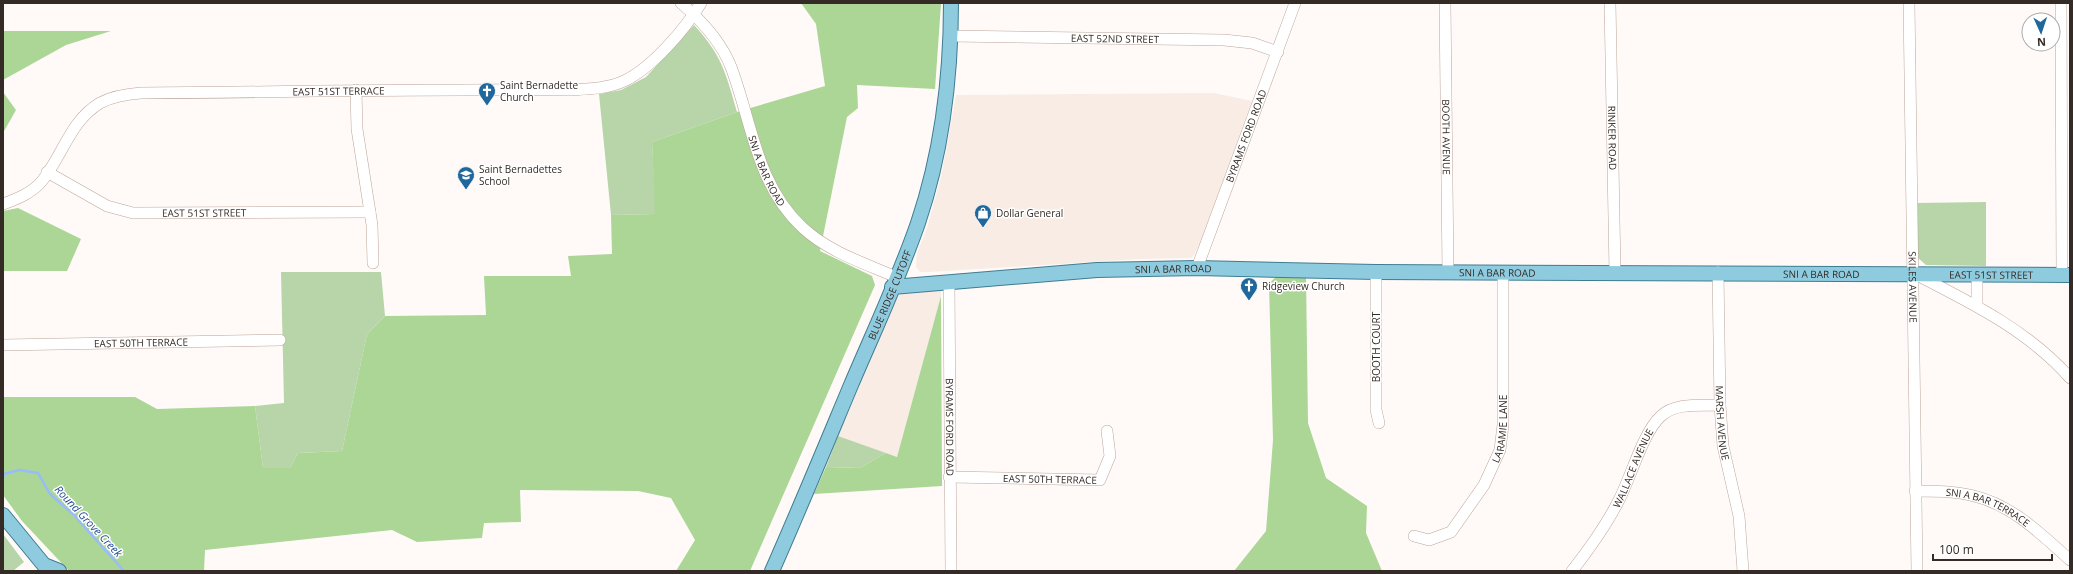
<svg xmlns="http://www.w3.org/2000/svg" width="2073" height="574" font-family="'Open Sans',sans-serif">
<rect width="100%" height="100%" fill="#fffaf8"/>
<!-- built -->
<g fill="#f9ece5">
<path d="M1214,93L1252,101L1201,241L1194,255L1191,258L1140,259L929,272H920L916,267L917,253L927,228L941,177L956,95Z"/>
<path d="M941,290V296L897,457L838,436L896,299L901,294Z"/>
</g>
<!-- green -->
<g fill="#b8d5a9">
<path d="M694,25C722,55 726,74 737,112L652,142L656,214L611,215L599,94L621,90L646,77Z"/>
<path d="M1986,202V266L1926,265L1917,257L1915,203Z"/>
<path d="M281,272H381L385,316L367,334L342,451L298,453L290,468H263L255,406L284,403Z"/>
<path d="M838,436L886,453L860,468L826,467Z"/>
<path d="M3,534L24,562L13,571H3Z"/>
</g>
<!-- forest -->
<g fill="#abd696">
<path d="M801,3L941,4L935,89L857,85L858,108L847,117L820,251L872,276L875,285L750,571H676L695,540L671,498L638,491L520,490L521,522L484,523L482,538L417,542L392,530L205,550L204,571H69L22,521L3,495V397H135L157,409L255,406L263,468H290L298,453L342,451L367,334L385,316L486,315L484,276H571L568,256L612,254L611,215L655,214L652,142L737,112L825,86L816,24Z"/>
<path d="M3,31H111L66,45L3,80Z"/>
<path d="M3,92L16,110L3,133Z"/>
<path d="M18,208L81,239L67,271H3V211Z"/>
<path d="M1306,276L1308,423L1326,478L1367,506L1366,533L1382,571H1234L1266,531L1273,440L1269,283L1276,277Z"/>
<path d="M941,296L942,486L814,494L826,467L860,468L886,453L897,457Z"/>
</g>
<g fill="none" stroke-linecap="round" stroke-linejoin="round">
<!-- stream -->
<path stroke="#98bcfb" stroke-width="2.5" d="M3,477L4,474L19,470L38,473L50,494L74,515L124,571"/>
<!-- minor casing -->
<g stroke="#bca69a" stroke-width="12">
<g id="minor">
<path id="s1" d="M681,3C702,21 721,41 731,67C752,122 756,185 803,228C829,252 864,263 896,277"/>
<path id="s2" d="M1445,3L1448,272"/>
<path id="s3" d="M1610,3L1615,272"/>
<path id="s4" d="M1909,3L1917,571"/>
<path d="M2061,3L2062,275"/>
<path id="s5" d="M951,36L1224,40L1252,43L1278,52"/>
<path d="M356,90L357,129L372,225L373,263"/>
<path id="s6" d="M47,172L107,206L133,213L370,212"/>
<path id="s7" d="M3,204C17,199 32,193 42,181C63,155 70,121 100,103C113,96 127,94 141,93C284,92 426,89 569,90C587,89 607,89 624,81C652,68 685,29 701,3"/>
<path id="s8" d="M1197,268L1295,3"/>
<path d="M1376,272V410L1379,423"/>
<path id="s9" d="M1718,272L1720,405L1723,446L1739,516L1743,571"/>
<path d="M1915,274C1970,302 2029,331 2070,378"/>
<path d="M1977,274V306"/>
<path id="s10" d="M949,283L951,571"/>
<path id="s11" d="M3,345L280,340"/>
<path id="s12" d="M949,477L1100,480L1110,456L1107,431"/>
<path id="s13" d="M1915,491C1935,491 1955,491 1974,496C2012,505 2041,534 2070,560"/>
<path id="s14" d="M1414,536L1429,540L1451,532L1484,485L1500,450L1503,425V272"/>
<path id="s15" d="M1572,571C1590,548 1606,526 1619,500C1631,477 1643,432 1661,416C1676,402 1701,406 1720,405"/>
</g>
</g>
<!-- major casing -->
<g stroke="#3e7d91" stroke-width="16">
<g id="major">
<path id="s16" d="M892,287L1097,270L1197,268L1376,272L2070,275"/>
<path d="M3,515L44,565L59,571"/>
<path id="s17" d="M772,571C799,510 825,447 851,385C874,331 899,278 918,223C942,152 951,77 951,3"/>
</g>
</g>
<!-- minor -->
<use href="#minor" stroke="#fff" stroke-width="11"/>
<!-- major -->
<use href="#major" stroke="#8fcbdf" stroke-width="14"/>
</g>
<!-- icons -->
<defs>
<g id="church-pin" transform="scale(0.9)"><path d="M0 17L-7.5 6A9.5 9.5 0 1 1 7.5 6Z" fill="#20689c" stroke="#fff"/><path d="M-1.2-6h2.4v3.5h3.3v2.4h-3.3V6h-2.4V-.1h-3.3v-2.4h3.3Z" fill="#fff"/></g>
<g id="school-pin" transform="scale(0.9)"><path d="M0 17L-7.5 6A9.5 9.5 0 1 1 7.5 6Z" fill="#20689c" stroke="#fff"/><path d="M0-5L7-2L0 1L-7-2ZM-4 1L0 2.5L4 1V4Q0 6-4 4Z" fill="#fff"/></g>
<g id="shop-pin" transform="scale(0.9)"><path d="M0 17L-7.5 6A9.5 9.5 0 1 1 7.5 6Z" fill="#20689c" stroke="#fff"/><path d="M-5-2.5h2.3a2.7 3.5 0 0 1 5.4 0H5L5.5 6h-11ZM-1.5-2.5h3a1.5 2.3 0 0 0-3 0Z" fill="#fff"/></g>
</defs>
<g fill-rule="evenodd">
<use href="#church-pin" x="487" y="91"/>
<use href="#school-pin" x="466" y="175"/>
<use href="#shop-pin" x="983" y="213"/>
<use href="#church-pin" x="1249" y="286"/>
</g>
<g text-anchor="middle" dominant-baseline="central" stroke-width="3" stroke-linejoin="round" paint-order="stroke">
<!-- street labels -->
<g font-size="10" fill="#342b26" stroke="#fff">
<text stroke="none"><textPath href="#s5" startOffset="164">EAST 52ND STREET</textPath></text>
<text stroke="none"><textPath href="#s7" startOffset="384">EAST 51ST TERRACE</textPath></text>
<text stroke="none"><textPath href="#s8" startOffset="141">BYRAMS FORD ROAD</textPath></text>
<text stroke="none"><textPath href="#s2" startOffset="134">BOOTH AVENUE</textPath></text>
<text stroke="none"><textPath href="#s3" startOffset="135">RINKER ROAD</textPath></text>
<text stroke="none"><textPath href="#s1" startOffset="192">SNI A BAR ROAD</textPath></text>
<text stroke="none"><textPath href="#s6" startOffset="167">EAST 51ST STREET</textPath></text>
<text stroke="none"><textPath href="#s16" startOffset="282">SNI A BAR ROAD</textPath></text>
<text stroke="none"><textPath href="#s16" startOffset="606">SNI A BAR ROAD</textPath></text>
<text stroke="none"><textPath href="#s16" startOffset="930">SNI A BAR ROAD</textPath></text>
<text stroke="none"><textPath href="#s16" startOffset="1100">EAST 51ST STREET</textPath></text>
<text stroke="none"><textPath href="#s4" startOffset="284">SKILES AVENUE</textPath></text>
<text stroke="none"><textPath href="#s17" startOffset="300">BLUE RIDGE CUTOFF</textPath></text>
<text stroke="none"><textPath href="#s11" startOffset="138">EAST 50TH TERRACE</textPath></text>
<text transform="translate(1376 347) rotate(-90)">BOOTH COURT</text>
<text stroke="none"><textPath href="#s9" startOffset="151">MARSH AVENUE</textPath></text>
<text stroke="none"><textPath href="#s10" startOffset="144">BYRAMS FORD ROAD</textPath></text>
<text stroke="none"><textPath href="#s14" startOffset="156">LARAMIE LANE</textPath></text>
<text stroke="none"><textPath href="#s15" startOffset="120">WALLACE AVENUE</textPath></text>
<text stroke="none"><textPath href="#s12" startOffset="101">EAST 50TH TERRACE</textPath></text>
<text stroke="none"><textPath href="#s13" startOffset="76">SNI A BAR TERRACE</textPath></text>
</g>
<!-- poi labels -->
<g font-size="10" fill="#342b26" stroke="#fff" text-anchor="start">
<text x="500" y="85">Saint Bernadette<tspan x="500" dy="12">Church</tspan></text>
<text x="479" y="169">Saint Bernadettes<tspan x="479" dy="12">School</tspan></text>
<text x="996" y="213">Dollar General</text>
<text x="1262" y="286">Ridgeview Church</text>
</g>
<!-- water labels -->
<g font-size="11" font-style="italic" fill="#204890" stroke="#fff">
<text transform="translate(89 521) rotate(47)">Round Grove Creek</text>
</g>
</g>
<!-- border -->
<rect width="2073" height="574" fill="none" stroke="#342b26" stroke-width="8"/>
<!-- north arrow -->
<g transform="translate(2041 32) rotate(177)"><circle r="19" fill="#ffffff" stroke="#aeaaa8"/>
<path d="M0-3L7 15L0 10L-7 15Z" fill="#20689c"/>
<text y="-6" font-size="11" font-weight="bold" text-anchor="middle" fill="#342b26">N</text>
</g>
<!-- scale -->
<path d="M1933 554v6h119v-6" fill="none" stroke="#342b26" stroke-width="2"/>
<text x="1939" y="554" font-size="12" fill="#342b26" stroke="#ffffff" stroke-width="3" paint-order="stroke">100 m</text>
</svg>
